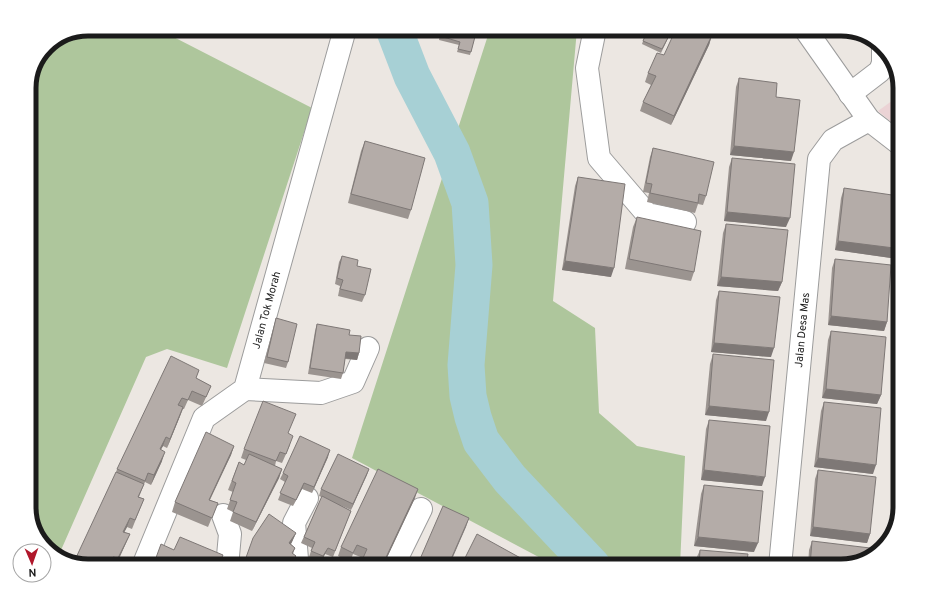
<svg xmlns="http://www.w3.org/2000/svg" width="929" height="595" font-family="Overpass,sans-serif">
<rect width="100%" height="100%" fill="#ece7e2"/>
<!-- commercial -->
<path fill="#ebd3d5" d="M900,95V129L878,111Z"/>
<!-- forest -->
<g fill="#aec69c">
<path d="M88,29H158L312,108L227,368L167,349L146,357L58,557L56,556L37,537L29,510V85L47,46Z"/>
<path d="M490,29H577L553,301L595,328L599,413L637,446L685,456L680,566H553L550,563L352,458Z"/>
</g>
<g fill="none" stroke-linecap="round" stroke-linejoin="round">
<!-- river -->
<path stroke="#a7d0d5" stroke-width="37" d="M394,29L412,76L452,153L470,203L474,265L466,365L468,396L473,417L481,441L510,479L592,566"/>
<!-- minor casing -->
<g stroke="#9c9c9c" stroke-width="24">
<g id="minor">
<path d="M595,29L587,68L599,158L647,214L685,222"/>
<path d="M805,29L869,120L900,144"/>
<path d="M850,94L880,71L883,63V49"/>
<path d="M245,389L321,393L353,382L368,348"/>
<path d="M223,515L230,534L228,556L223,566"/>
<path id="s1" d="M143,566L204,418L245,389L345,29"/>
<path d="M295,566L297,559L294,523L307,498"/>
<path d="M393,566L421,509"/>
<path id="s2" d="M780,566L819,159L833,140L869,120"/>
</g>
</g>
<!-- minor -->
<use href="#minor" stroke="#fff" stroke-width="22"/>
</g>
<!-- wall -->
<g fill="#9b9490">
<path d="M441,29H477L470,55L457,52L459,45L439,40Z"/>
<path d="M672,30L661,53L642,44L643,41Z"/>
<path d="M712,35L709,45L671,125L640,111L643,102L651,85L645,82L648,73L664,55Z"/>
<path d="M739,78L776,97L791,161L730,155L736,87Z"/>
<path d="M365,141L411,210L408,219L348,203L361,151Z"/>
<path d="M653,148L706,196L703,205L698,204L695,213L647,202L649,193L643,192L650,157Z"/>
<path d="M732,158L786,227L724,221L729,167Z"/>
<path d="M578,177L611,277L562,270L575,186Z"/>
<path d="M844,188L894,248L891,258L835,250L841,198Z"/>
<path d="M637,217L694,272L691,281L625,269L633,227Z"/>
<path d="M726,224L782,282L778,291L717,286L723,233Z"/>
<path d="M342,256L357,266L365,295L362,302L338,296L340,286L335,284L339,262Z"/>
<path d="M835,259L887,322L884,331L828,325L832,268Z"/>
<path d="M719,291L771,357L711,352L716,300Z"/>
<path d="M276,318L288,362L286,368L264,363L274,325Z"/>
<path d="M317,324L349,335L359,353L357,360L345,359L343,373L341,379L308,374L315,331Z"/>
<path d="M831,331L881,395L877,404L822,398L828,340Z"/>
<path d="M713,354L766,421L705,415L710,364Z"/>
<path d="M199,370L196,378L211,386L207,395L202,406L188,400L184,409H183L167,448L163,446L161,449L162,461L151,485L145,482L139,497L144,499L132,529L127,527L124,532L130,534L126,543L116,566H88L117,469Z"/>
<path d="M824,402L873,474L814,467L821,411Z"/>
<path d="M709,420L762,486L701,480L706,429Z"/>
<path d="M288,433L290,445L282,463L276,461L275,466L282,469L279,478L252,531L230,521L233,512L227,509L233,492L228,490L239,462L244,465L246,460L241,458L244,449Z"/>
<path d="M234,446L231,455L210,500L218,503L208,527L172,512L175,502Z"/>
<path d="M328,457L312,493L302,489L293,506L278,500L285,482L280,479L283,473Z"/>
<path d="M369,469L351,510L340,505L351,511L333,557L325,554L321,562L309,557L312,548L301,543L322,497L319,496L321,489Z"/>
<path d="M818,470L870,534L867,543L810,536L815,479Z"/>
<path d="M704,485L754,552L694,546L701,494Z"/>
<path d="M415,498L383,566H360L363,558L353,554L350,562L338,556L341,547Z"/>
<path d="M296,533L291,544L295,548L293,554L296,556L292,566H243Z"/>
<path d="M812,541L841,566H808L809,550Z"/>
<path d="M700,550L746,566H696V559Z"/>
</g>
<!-- shaded-wall -->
<g fill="#7e7876">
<path d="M712,35L709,45L671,125L674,116Z"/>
<path d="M734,146L794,152L791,161L730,155Z"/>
<path d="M727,212L790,218L786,227L724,221Z"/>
<path d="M838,241L894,248L891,258L835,250Z"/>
<path d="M565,261L614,268L611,277L562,270Z"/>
<path d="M721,277L782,282L778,291L717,286Z"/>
<path d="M831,316L887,322L884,331L828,325Z"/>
<path d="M714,343L774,348L771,357L711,352Z"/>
<path d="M346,352L359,353L357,360L344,358Z"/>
<path d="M826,389L881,395L877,404L822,398Z"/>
<path d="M709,406L769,412L766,421L705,415Z"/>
<path d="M183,407L180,416L167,448L170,439Z"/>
<path d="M166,437L163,446L156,458L160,449Z"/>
<path d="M234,446L231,455L205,509L209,500Z"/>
<path d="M330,450L328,457L312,493L314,487Z"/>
<path d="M165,452L162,461L151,485L154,475Z"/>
<path d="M818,458L876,465L873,474L814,467Z"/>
<path d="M282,469L279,478L252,531L256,522Z"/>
<path d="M369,469L367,475L351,510L353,504Z"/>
<path d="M704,470L765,477L762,486L701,480Z"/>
<path d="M304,483L302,489L293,506L296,500Z"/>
<path d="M418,489L415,498L383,566H382Z"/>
<path d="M130,518L127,527L120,541L123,532Z"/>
<path d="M469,518L466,527L449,566H448Z"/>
<path d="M813,527L870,534L867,543L810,536Z"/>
<path d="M296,533L292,542L286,552L289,543Z"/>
<path d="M130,534L126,543L115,566L118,558Z"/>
<path d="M698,537L758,543L754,552L694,546Z"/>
<path d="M328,548L321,562L323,556Z"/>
<path d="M296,556L293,565L292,566H289Z"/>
<path d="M113,557L110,566H108Z"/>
</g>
<!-- building -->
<g fill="#b4aca8" stroke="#7e7876">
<path d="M442,29H477L471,52L458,49L460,42L440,36Z"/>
<path d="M648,29H670L672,30L662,49L643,41Z"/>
<path d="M676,29H698L712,35L674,116L643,102L656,76L648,73L657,53L664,55Z"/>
<path d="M739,78L777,83L776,97L800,100L794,152L734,146Z"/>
<path d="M365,141L425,158L411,210L351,194Z"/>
<path d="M653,148L714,162L706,196L699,194L698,203L650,193L652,184L646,183Z"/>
<path d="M732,158L795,164L790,218L727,212Z"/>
<path d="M578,177L625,184L614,268L565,261Z"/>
<path d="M844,188L899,196L894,248L838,241Z"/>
<path d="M637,217L701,231L694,272L629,259Z"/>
<path d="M726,224L788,230L782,282L721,277Z"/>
<path d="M342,256L358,260L357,266L371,269L365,295L340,289L343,280L337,278Z"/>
<path d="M835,259L891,265L887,322L831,316Z"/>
<path d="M719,291L780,297L774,348L714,343Z"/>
<path d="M276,318L297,324L288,362L267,357Z"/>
<path d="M317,324L350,330L349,335L361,336L359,353L346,352L343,373L310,368Z"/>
<path d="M831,331L886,337L881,395L826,389Z"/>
<path d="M713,354L774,360L769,412L709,406Z"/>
<path d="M171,356L199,370L196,378L211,386L206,397L192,391L188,400L182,398L178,405L183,407L170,439L166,437L160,449L165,452L154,475L148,473L145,481L117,469Z"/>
<path d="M263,401L296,414L288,433L293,436L286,454L280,452L276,461L244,449Z"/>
<path d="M824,402L881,408L876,465L818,458Z"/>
<path d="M709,420L770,426L765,477L704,470Z"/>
<path d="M206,432L234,446L209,500L218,503L212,518L175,502Z"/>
<path d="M300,436L330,450L314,487L304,483L296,500L280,493L288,476L283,473Z"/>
<path d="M249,454L282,469L256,522L233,512L237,502L230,500L236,483L232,481L239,462L244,465Z"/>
<path d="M338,454L369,469L353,504L321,489Z"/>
<path d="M378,469L418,489L382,566L363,558L367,549L357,545L353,553L341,547Z"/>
<path d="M818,470L876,477L870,534L813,527Z"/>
<path d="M116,472L144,484L138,497L144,499L135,520L130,518L123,532L130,534L118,558L113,557L108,566H88L74,562Z"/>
<path d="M704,485L763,491L758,543L698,537Z"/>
<path d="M322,496L351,511L335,551L328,548L323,556L311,551L315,542L304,537Z"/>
<path d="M443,506L469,518L448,566H417Z"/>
<path d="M269,514L296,533L289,543L295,548L292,553L296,556L289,565L283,561L281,566H243L253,538Z"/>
<path d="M477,534L535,566H461Z"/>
<path d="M180,537L223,555L218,566H153L161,544L174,550Z"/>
<path d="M812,541L870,548L869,558L841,566H810Z"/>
<path d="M700,550L748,554L746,566H699Z"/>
<path d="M342,560L354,566H339Z"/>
</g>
<g text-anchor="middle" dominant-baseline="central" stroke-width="3" stroke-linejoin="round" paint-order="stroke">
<!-- street labels -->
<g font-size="11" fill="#1b1b1b" stroke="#fff">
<text stroke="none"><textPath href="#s1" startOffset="292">Jalan Tok Morah</textPath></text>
<text stroke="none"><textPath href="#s2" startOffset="237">Jalan Desa Mas</textPath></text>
</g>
</g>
<!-- crop -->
<path d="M0 0H929V595H0ZM88 36H841A52 52 0 0 1 893 88V507A52 52 0 0 1 841 559H88A52 52 0 0 1 36 507V88A52 52 0 0 1 88 36Z" fill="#fff" fill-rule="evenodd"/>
<path fill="none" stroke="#1b1b1b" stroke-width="5" d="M88 36H841A52 52 0 0 1 893 88V507A52 52 0 0 1 841 559H88A52 52 0 0 1 36 507V88A52 52 0 0 1 88 36Z"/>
<!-- north arrow -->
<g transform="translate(32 563) rotate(178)"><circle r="19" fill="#ffffff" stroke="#a4a4a4"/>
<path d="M0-3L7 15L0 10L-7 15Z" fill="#b0172b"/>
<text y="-6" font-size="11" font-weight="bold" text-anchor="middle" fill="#1b1b1b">N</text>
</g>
</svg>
